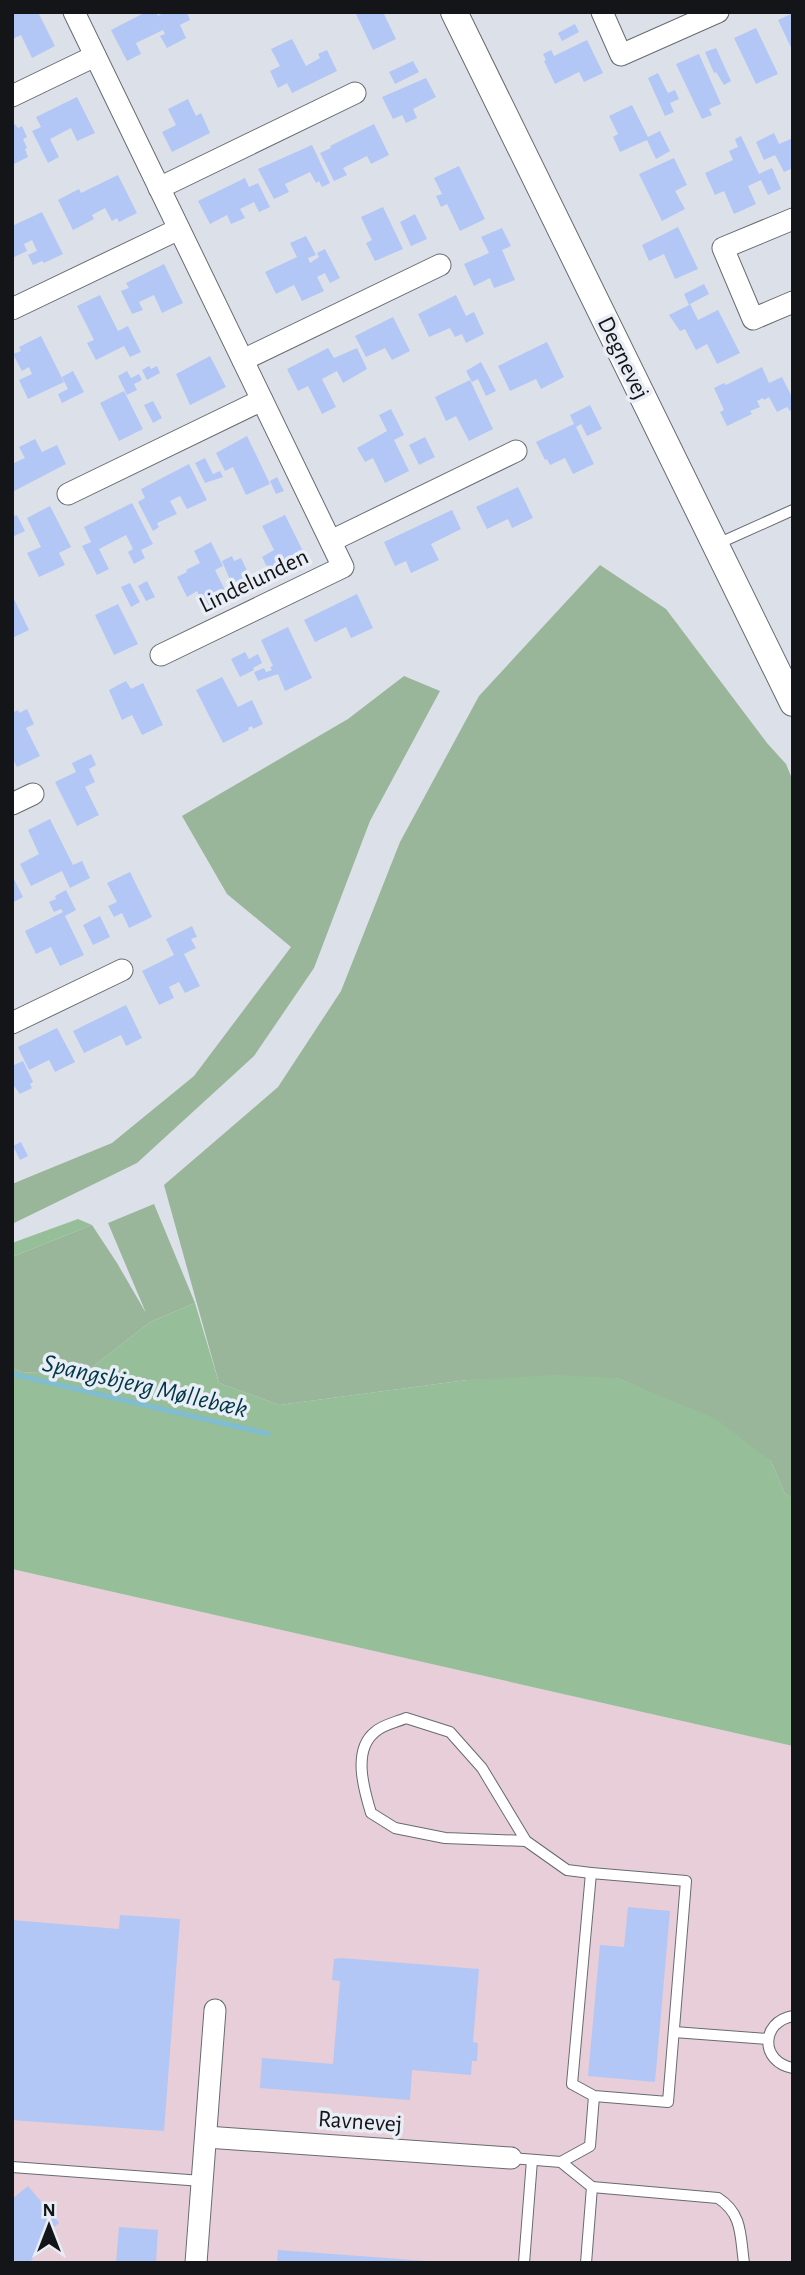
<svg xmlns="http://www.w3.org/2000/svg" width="805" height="2275" font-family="'Alegreya Sans',sans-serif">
<rect width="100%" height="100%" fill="#dce0e8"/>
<!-- industrial -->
<path fill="#e7ced8" d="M12,1569L793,1746V2263H12Z"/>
<!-- green -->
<g fill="#99b69a">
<path d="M600,565L666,609L767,743L786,764L793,781V1500L784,1492L771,1461L656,1395L617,1378L467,1380L279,1405L219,1383L164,1185L278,1087L341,991L400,842L479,696Z"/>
<path d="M404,676L440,691L370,821L314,968L254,1056L137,1163L12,1224V1184L112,1143L194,1076L291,947L227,894L182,816L348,719Z"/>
<path d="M154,1204L195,1303L150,1322L86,1372L63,1374L22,1372L12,1368V1257L92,1225L117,1263L146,1313L108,1223Z"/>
</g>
<!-- forest -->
<g fill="#96be98">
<path d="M78,1219L92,1225L12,1257V1243Z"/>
<path d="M195,1303L219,1383L279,1405L467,1380L555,1375L617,1378L716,1419L771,1461L784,1492L793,1500V1746L12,1569V1368L22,1372L63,1374L86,1372L150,1322Z"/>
</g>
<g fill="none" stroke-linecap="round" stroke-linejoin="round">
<!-- stream -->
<path stroke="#81bdd1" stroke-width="5" d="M12,1374L268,1434"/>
</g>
<!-- building -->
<g fill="#b2c7f5">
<path d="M18,12H38L55,46L32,58L21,35L12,39V15Z"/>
<path d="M146,12H156L158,16L165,12H187L190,20L180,25L186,38L167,48L160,36L165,34L163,30L136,43L141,54L127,61L111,30Z"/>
<path d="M355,12H383L396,39L373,50Z"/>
<path d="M793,13V52L778,20Z"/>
<path d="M575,24L579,32L562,41L558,33Z"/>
<path d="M756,28L778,74L756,84L734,38Z"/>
<path d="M292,39L306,66L320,58L318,54L327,50L337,71L292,93L287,83L278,88L270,71L280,66L271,49Z"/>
<path d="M587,40L603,73L584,82L579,72L555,84L544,61L546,60L543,54L551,50L554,56Z"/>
<path d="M716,48L731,81L724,85L716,72L714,73L705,52Z"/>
<path d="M699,54L721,104L709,109L712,115L702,119L676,64Z"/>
<path d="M413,61L419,72L395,84L389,72Z"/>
<path d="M658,73L668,93L675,90L679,99L670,103L674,112L665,116L648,78Z"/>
<path d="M426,78L436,97L413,109L417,118L406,123L402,115L393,119L382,97Z"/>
<path d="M77,97L95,133L77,141L71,128L50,139L59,157L48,163L32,131L41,127L36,117Z"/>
<path d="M188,99L196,116L201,113L210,133L172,152L162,132L176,125L168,109Z"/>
<path d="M632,105L648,137L660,131L670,151L656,159L647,140L620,152L613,137L618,134L609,116Z"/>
<path d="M15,124L18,128L22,126L27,137L23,139L27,148L25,149L28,157L12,165V126Z"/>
<path d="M374,124L389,155L371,164L367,156L343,168L347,175L334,181L320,153L331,148L330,146Z"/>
<path d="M774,133L779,144L793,138V168L784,172L775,155L764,160L756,142Z"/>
<path d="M741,136L759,174L772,168L781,189L768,195L761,180L748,186L756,204L734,214L724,191L715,195L705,173L733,160L729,151L738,147L735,139Z"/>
<path d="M312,145L330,183L322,187L319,181L316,183L310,172L285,184L289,192L274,199L258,169Z"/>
<path d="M674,158L687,185L675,191L685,209L662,221L639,174Z"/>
<path d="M459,166L485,219L460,231L447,204L441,207L436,196L442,194L434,178Z"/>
<path d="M118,175L137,213L119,222L117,218L112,221L105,208L92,215L94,219L73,230L58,200L79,189L81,193Z"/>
<path d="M245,178L249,187L258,183L270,207L259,212L254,202L240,209L245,218L231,224L227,215L210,224L198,201Z"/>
<path d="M383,207L403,249L375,261L366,243L372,240L361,217Z"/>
<path d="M42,212L63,254L44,263L42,261L33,265L28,255L37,251L32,240L24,244L27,251L12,258V226Z"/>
<path d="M415,214L427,239L411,246L400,222Z"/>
<path d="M678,227L698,269L675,279L664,254L649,261L642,245Z"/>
<path d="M502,228L511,246L502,250L515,280L494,288L490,278L474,286L464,264L489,253L481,237Z"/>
<path d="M306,236L316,255L308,258L310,263L319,257L317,253L325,249L340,278L330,283L325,273L317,277L324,291L302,301L294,285L276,294L265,272L297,257L290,243Z"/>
<path d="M164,264L183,303L162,313L154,295L139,302L143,310L132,314L121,291L129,288L126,283Z"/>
<path d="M704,284L709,294L690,304L698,320L718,310L740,353L717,364L707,344L696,350L685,329L680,331L669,315L689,305L684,294Z"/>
<path d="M100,295L118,331L128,326L141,352L130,357L124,346L96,360L87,343L94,340L77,306Z"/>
<path d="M456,295L466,316L474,312L484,334L466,343L462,334L455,337L450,328L429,337L418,314Z"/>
<path d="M393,317L410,351L392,360L385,348L366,357L355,336Z"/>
<path d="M41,336L64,382L28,399L19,380L32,374L29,367L22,371L13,354L21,351L19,347Z"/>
<path d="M547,342L564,377L541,389L536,379L510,391L498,366Z"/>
<path d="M328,348L334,358L357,348L367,369L343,383L337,371L322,379L336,407L322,414L308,386L298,391L287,369Z"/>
<path d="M210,356L226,387L190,405L176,374Z"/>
<path d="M481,362L496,391L486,396L478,379L472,382L466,371Z"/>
<path d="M149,366L151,369L157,366L160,373L147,380L142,370Z"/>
<path d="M762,367L769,383L782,377L793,399V409L790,411L787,407L777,412L769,397L764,400L763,398L757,401L760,407L750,411L752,414L727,426L720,412L724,410L714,388L724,383L726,385Z"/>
<path d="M73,371L84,392L62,403L58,394L68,389L62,377Z"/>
<path d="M127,371L131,378L139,374L142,380L134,384L137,390L127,395L118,376Z"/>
<path d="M470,380L493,429L469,441L456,416L446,421L435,397Z"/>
<path d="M124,391L143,429L119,441L100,403Z"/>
<path d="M153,401L162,418L153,423L144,405Z"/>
<path d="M590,405L602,429L587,436L581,424L576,427L594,464L573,474L565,458L550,465L547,459L545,460L536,442L574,424L570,415Z"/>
<path d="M391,409L404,435L394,440L409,471L385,483L373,458L365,462L357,448L387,431L379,415Z"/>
<path d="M247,436L270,484L246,495L233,467L225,471L216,453Z"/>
<path d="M425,437L435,457L419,465L409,445Z"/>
<path d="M35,439L42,452L57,445L66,464L12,492V464L25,458L19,447Z"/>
<path d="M205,458L213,474L220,471L223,477L205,483L195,463Z"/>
<path d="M189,464L207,500L187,509L180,496L170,501L177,514L157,523L159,527L153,531L138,502L145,498L141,489Z"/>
<path d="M277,477L284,491L276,494L270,481Z"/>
<path d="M518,487L533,518L512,528L508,519L487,529L476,507Z"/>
<path d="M132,503L153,544L141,550L145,558L134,564L128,552L133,549L126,535L99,549L109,569L97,575L82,546L91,542L84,527Z"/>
<path d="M50,506L71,547L59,553L65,565L39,577L27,553L41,547L27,518Z"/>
<path d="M452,510L461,529L431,544L439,560L411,573L406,561L395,566L384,542Z"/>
<path d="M17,515L25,531L12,537V517Z"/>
<path d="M285,515L307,559L272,577L262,557L274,550L262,526Z"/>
<path d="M211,542L223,566L215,570L229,598L206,609L197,591L187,597L177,577L187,572L186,570L200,563L194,551Z"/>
<path d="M232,556L234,561L241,558L254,585L236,594L222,561Z"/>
<path d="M147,581L155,597L146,601L138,586Z"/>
<path d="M130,583L140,602L131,607L121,587Z"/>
<path d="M357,594L373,628L351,638L346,627L315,642L304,620Z"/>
<path d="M12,595L29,630L12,638Z"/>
<path d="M118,604L138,644L114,655L95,615Z"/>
<path d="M288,627L312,678L285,691L278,674L258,681L254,672L264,668L266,672L272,670L270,667L273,666L261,640Z"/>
<path d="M245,652L249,659L258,654L262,663L253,668L254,670L240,677L231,659Z"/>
<path d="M222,677L238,707L252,700L263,724L253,729L252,726L248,728L249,730L223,743L196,690Z"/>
<path d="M126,681L131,689L143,683L163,725L142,735L132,715L122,720L109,690Z"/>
<path d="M27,709L34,724L26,728L40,756L17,767L12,757V713L18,710L19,713Z"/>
<path d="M91,754L96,765L89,769L95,782L85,787L99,815L77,826L55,782L76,772L72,763Z"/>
<path d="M50,819L73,865L82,861L90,878L70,888L62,871L31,886L20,864L39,854L28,830Z"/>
<path d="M130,872L152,917L129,928L122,913L114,917L108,906L117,902L107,883Z"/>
<path d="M12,875L23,897L12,903Z"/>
<path d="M66,890L76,910L65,916L84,955L60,966L51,947L36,954L25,931L63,912L61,909L54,912L49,902L56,899L55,896Z"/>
<path d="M100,916L110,937L93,945L83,925Z"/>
<path d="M192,926L197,937L191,939L196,948L184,954L200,986L185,993L179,982L169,987L174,998L159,1005L142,971L174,955L166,939Z"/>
<path d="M126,1005L142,1038L126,1046L121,1035L84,1053L73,1031Z"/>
<path d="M57,1028L75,1062L55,1072L49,1060L29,1070L18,1047Z"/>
<path d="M23,1061L33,1082L30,1084L32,1088L20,1094L12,1083V1066Z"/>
<path d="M21,1142L28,1156L20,1160L13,1146Z"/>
<path d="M628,1907L670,1911L655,2082L588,2076L600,1945L624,1947Z"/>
<path d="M120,1915L180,1919L164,2131L12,2120V1920L119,1929Z"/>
<path d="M341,1958L479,1969L473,2042L478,2043L477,2061H472L471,2075L412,2070L410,2100L260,2088L262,2058L333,2064L340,1981L332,1980L334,1959Z"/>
<path d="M28,2186L59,2223L40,2239L47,2246L28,2263H17L12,2257V2199Z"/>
<path d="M119,2227L158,2230L156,2263H116Z"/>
<path d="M278,2250L427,2261L426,2263H277Z"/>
</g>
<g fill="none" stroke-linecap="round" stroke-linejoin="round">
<!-- service casing -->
<g stroke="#676b71" stroke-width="12">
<g id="service">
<path d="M715,545L793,510"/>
<path d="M526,1841L445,1838L395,1828L371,1813C364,1790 352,1750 375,1732C382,1725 397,1722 406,1718L450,1732L482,1768L526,1841L567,1870L591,1873"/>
<path d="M793,2016C760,2022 760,2062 793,2068"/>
<path d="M674,2032L768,2039"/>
<path d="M511,2158L561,2162L592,2187L718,2198C743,2214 740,2236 744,2263"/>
<path d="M561,2162L590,2146L594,2096L668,2102L686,1881L591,1873L572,2084L594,2096"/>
<path d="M12,2167L202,2181"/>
<path d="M524,2263L532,2160"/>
<path d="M586,2263L592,2187"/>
</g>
</g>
<!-- minor casing -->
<g stroke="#676b71" stroke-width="23">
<g id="minor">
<path d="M74,12L343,567L161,655"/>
<path d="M602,12L621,55L718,12"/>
<path d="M12,96L95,56"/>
<path d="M159,188L355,93"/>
<path d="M793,219L723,248L753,319L793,302"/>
<path d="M12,309L179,229"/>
<path d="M243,360L440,265"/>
<path d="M68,494L262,400"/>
<path d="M331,541L516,451"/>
<path d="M12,804L33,794"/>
<path d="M12,1023L122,970"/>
<path d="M206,2137L511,2158"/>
<path d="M196,2263L215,2010"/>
</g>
</g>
<!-- tertiary casing -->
<g stroke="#676b71" stroke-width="28">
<path id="tertiary" d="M454,12L793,703"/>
</g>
<!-- service -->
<use href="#service" stroke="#fff" stroke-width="10"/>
<!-- minor -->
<use href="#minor" stroke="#fff" stroke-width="21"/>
<!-- tertiary -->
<use href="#tertiary" stroke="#fff" stroke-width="26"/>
</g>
<g text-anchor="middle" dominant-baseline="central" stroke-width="7" stroke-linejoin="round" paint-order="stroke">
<!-- street labels -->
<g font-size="24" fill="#141518" stroke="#e9edf5">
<text transform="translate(623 358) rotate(64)">Degnevej</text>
<text transform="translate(254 581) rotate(-26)">Lindelunden</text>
<text transform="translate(360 2122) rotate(4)">Ravnevej</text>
</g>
<!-- water labels -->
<g font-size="26" font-style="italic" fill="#003847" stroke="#e9edf5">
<text transform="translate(145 1386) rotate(13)">Spangsbjerg Møllebæk</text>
</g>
</g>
<!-- border -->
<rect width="805" height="2275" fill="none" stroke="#141518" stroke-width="28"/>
<!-- north arrow -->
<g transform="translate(49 2226)" stroke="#e9edf5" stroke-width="5" paint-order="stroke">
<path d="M0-5L12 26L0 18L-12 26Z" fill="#141518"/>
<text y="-10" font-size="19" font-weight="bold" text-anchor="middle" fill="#141518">N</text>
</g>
</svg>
